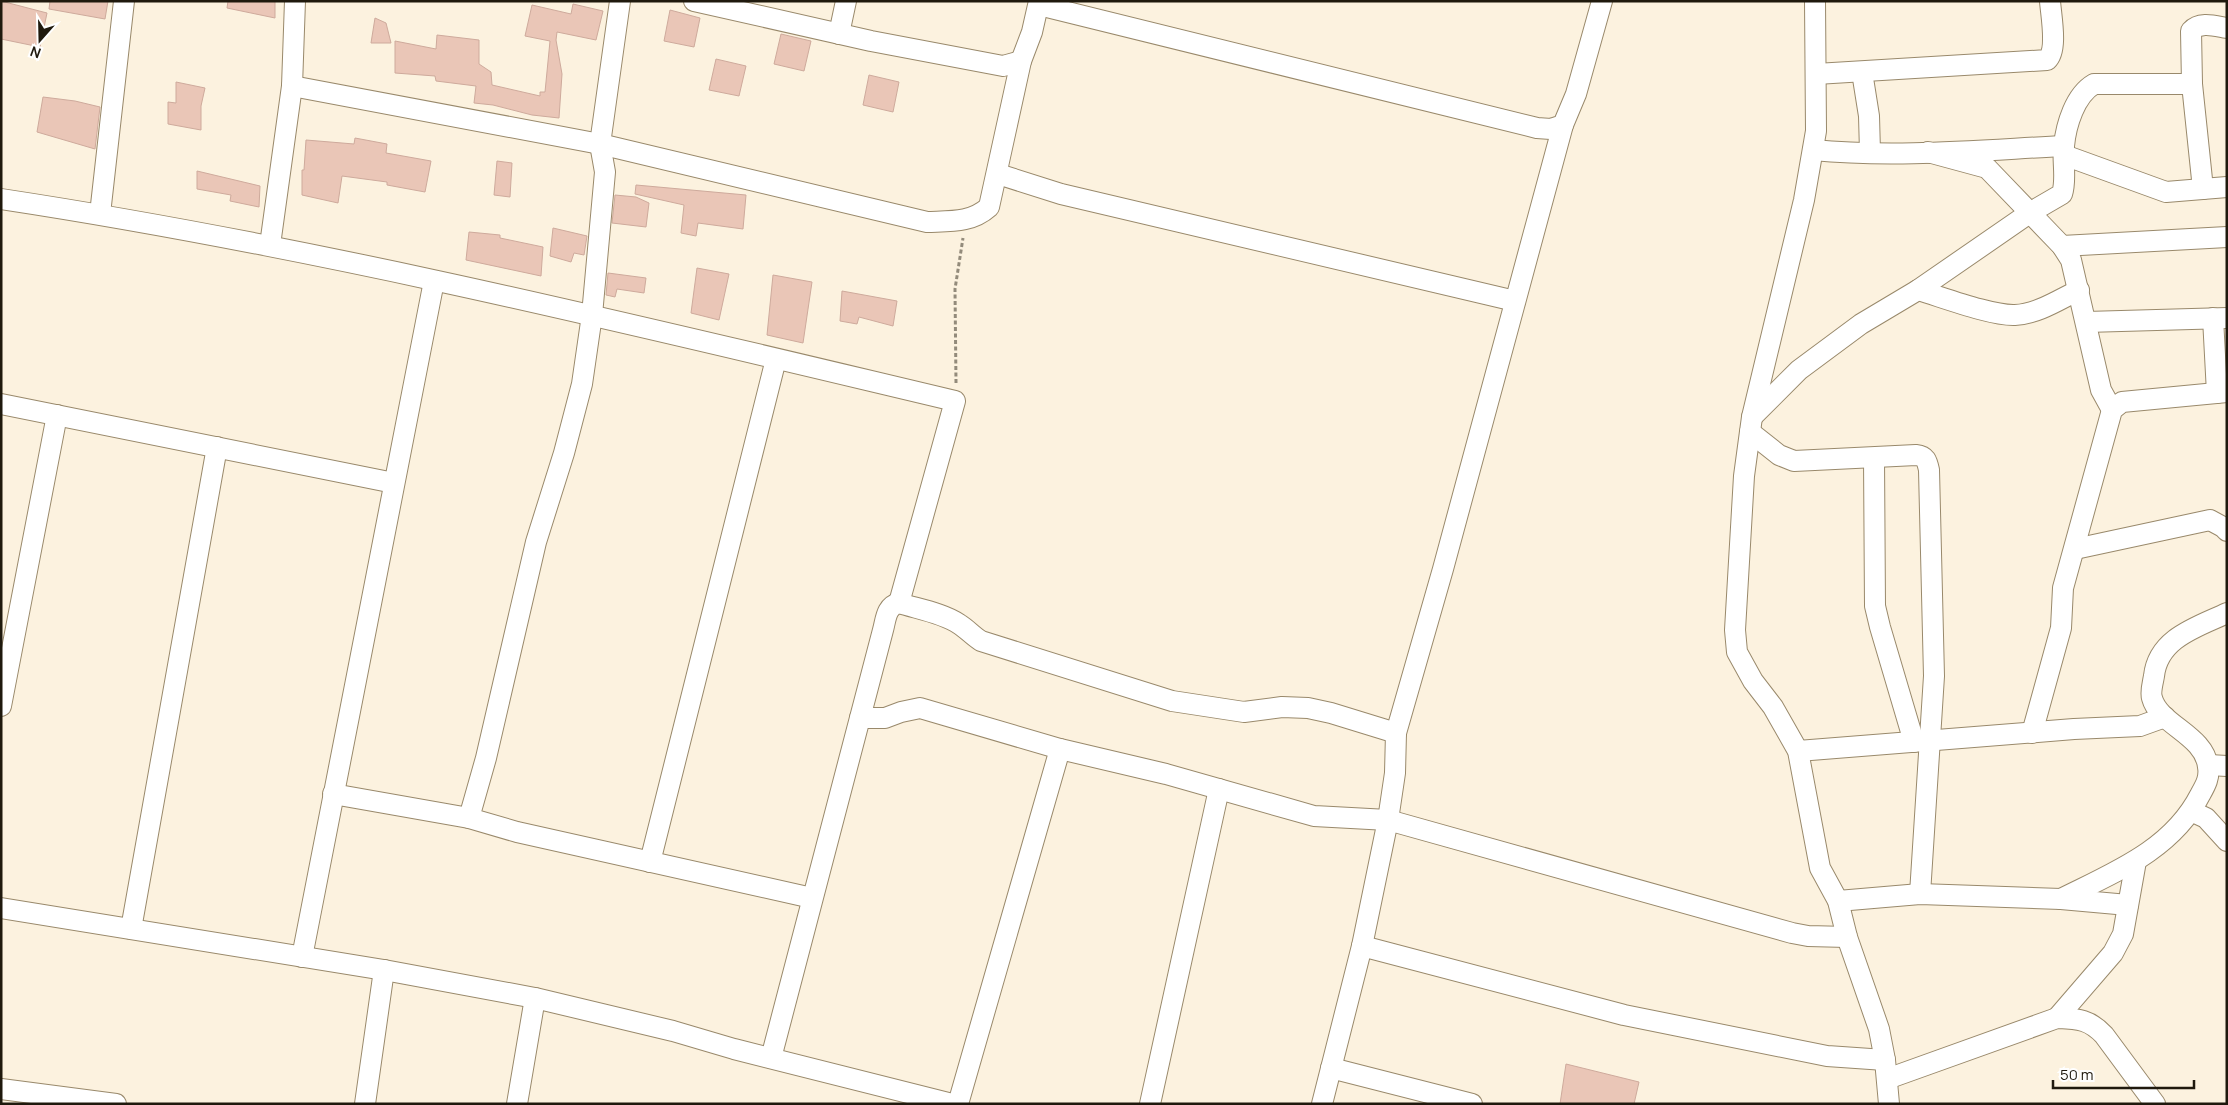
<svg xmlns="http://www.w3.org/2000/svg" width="2228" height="1105" font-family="Manrope,sans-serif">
<rect width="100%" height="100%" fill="#fcf2df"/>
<!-- building -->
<g fill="#eac6b7" stroke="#ceaa9c">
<path d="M1,1L47,13L40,47L1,39Z"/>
<path d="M50,1H108L105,19L49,9Z"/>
<path d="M228,1H275V18L227,8Z"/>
<path d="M573,4L603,11L596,40L557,32L556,40L562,74L559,118L532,115L493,105L474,103L476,86L436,81L435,76L395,73V41L436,49L437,35L479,40V64L491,72L492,85L540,96V92H545L550,41L525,36L532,5L571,14Z"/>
<path d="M670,10L700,18L694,47L664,41Z"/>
<path d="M375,18L386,23L391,43H371Z"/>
<path d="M781,34L811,41L804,71L774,64Z"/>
<path d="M716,59L746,66L739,96L709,90Z"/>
<path d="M869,75L899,82L893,112L863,105Z"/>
<path d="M176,82L205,88L201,106V130L168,124V102L176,103Z"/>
<path d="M43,97L75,101L100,107L95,149L37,132Z"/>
<path d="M355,138L387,144L386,153L431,161L425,192L387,185V182L342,176L338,203L302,195V170H304L306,140L354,144Z"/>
<path d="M497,161L512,163L510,197L494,195Z"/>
<path d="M197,171L260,186L259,207L230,201L231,195L197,189Z"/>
<path d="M636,185L746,195L743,229L698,223L696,236L681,233L684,205L635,194Z"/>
<path d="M615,195L636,197L649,203L646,227L612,223Z"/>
<path d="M553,228L587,236L584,255L574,253L571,262L550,256Z"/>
<path d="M469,232L500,235V238L543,247L541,276L466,260Z"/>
<path d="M697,268L729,274L719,320L691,313Z"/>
<path d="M608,273L646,278L644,293L617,289L615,297L606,295Z"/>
<path d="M773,275L812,282L803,343L767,335Z"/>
<path d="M842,291L897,301L893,326L859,317L857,324L840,321Z"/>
<path d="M1566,1064L1639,1082L1634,1104H1560Z"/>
</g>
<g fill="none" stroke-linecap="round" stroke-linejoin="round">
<!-- minor casing -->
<g stroke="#99896b" stroke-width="22">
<g id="minor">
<path d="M620,1L600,144L605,172L592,315L582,384L564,453L536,542L486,758L469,818L517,832L812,898"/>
<path d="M694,1L871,41L1003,66L1021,61"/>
<path d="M1815,1L1816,131L1804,200L1752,417L1744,476L1735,630L1737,652L1753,681L1773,707L1798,751L1820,868L1838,901L1847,937L1879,1029L1885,1060L1889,1104"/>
<path d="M1039,5L1537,128L1551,129L1563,125L1576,94L1602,1"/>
<path d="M839,34L846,1"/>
<path d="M1862,72L1869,116L1870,152"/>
<path d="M1816,74L2047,60C2058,50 2051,16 2050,1"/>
<path d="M292,86L600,144L927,222C951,221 971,223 989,207L1021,61L1032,32L1039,1"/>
<path d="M1813,150C1896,158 1981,150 2064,146"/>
<path d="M1928,152L1987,168L2062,246L2071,260L2101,390L2112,410"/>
<path d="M2064,155L2166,192L2227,187"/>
<path d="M998,174L1061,194L1515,301"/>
<path d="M2203,189L2192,84L2191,31C2200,21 2215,26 2227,28"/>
<path d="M1,199C323,248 639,326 955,401L899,603"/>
<path d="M100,214L124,1"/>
<path d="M270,245L292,86L295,1"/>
<path d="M2062,246L2227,237"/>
<path d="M1918,290C1942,297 1992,316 2015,315C2038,314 2060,299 2079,290"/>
<path d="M2213,318L2217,393"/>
<path d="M2086,322L2227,318"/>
<path d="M1,404L394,483"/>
<path d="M1752,417L1799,370L1861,324L1918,290L2031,212L2062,194C2067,179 2062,162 2064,146C2066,125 2075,95 2094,84H2192"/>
<path d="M1750,432L1779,455L1794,461L1916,455C1926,456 1927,461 1929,470L1934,676L1920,894"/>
<path d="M1874,458L1875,606L1880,627L1914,742"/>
<path d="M2075,549L2210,520L2223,527L2227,531"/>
<path d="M1,706L57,415"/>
<path d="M860,718H885L901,712L920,708L1060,749L1166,774L1314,816L1388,820L1792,933L1808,936L1847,937"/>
<path d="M2032,733L2061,628L2063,588L2112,410L2122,402L2227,392"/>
<path d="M1798,751L2074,729L2140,726L2165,717"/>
<path d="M2209,765L2227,766"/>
<path d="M333,794L469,818"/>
<path d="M2191,811L2206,818L2227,841"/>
<path d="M650,862L776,359"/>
<path d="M2061,899C2113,873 2172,850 2200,795C2205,786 2210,778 2208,767C2205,735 2159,725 2152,698C2150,692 2153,682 2154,676C2158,638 2197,627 2227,613"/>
<path d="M1838,901L1920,894L2061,899L2128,905"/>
<path d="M1,908L384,970L535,998L673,1031L734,1049L952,1104"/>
<path d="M131,929L217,447"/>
<path d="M1362,946L1624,1015L1827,1056L1885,1060"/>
<path d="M302,957L434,281"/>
<path d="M2057,1018L2113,953L2123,934L2136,861"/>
<path d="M771,1058L883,630C886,619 886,606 899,603C918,609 943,613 959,624C967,629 973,636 981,641L1172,701L1244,712L1282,707L1308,708L1331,713L1396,733"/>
<path d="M1331,1068L1472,1104"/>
<path d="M1887,1079L2057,1018C2078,1019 2089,1019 2104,1035L2155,1104"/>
<path d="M1,1089L116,1104"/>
<path d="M365,1104L384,970"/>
<path d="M517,1104L535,998"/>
<path d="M958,1104L1060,749"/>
<path d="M1150,1104L1219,789"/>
<path d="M1322,1104L1362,946L1388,820L1395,773L1396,733L1443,569L1563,125"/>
</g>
</g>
<!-- path -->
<path stroke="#938b7b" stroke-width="3" stroke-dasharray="4 2.5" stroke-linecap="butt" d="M956,383L955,289L963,238"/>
<!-- minor -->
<use href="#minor" stroke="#fff" stroke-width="20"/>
</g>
<!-- border -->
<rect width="2228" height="1105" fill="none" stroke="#1f190d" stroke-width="5"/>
<!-- north arrow -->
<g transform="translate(40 40) rotate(200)" stroke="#ffffff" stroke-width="4" paint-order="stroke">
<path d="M0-4L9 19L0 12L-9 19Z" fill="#1f190d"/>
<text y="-8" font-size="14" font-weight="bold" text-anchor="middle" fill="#1f190d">N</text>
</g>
<!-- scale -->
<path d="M2053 1080v8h141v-8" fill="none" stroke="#1f190d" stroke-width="2.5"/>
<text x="2060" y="1080" font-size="15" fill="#1f190d" stroke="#ffffff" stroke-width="4" paint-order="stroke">50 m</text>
</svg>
